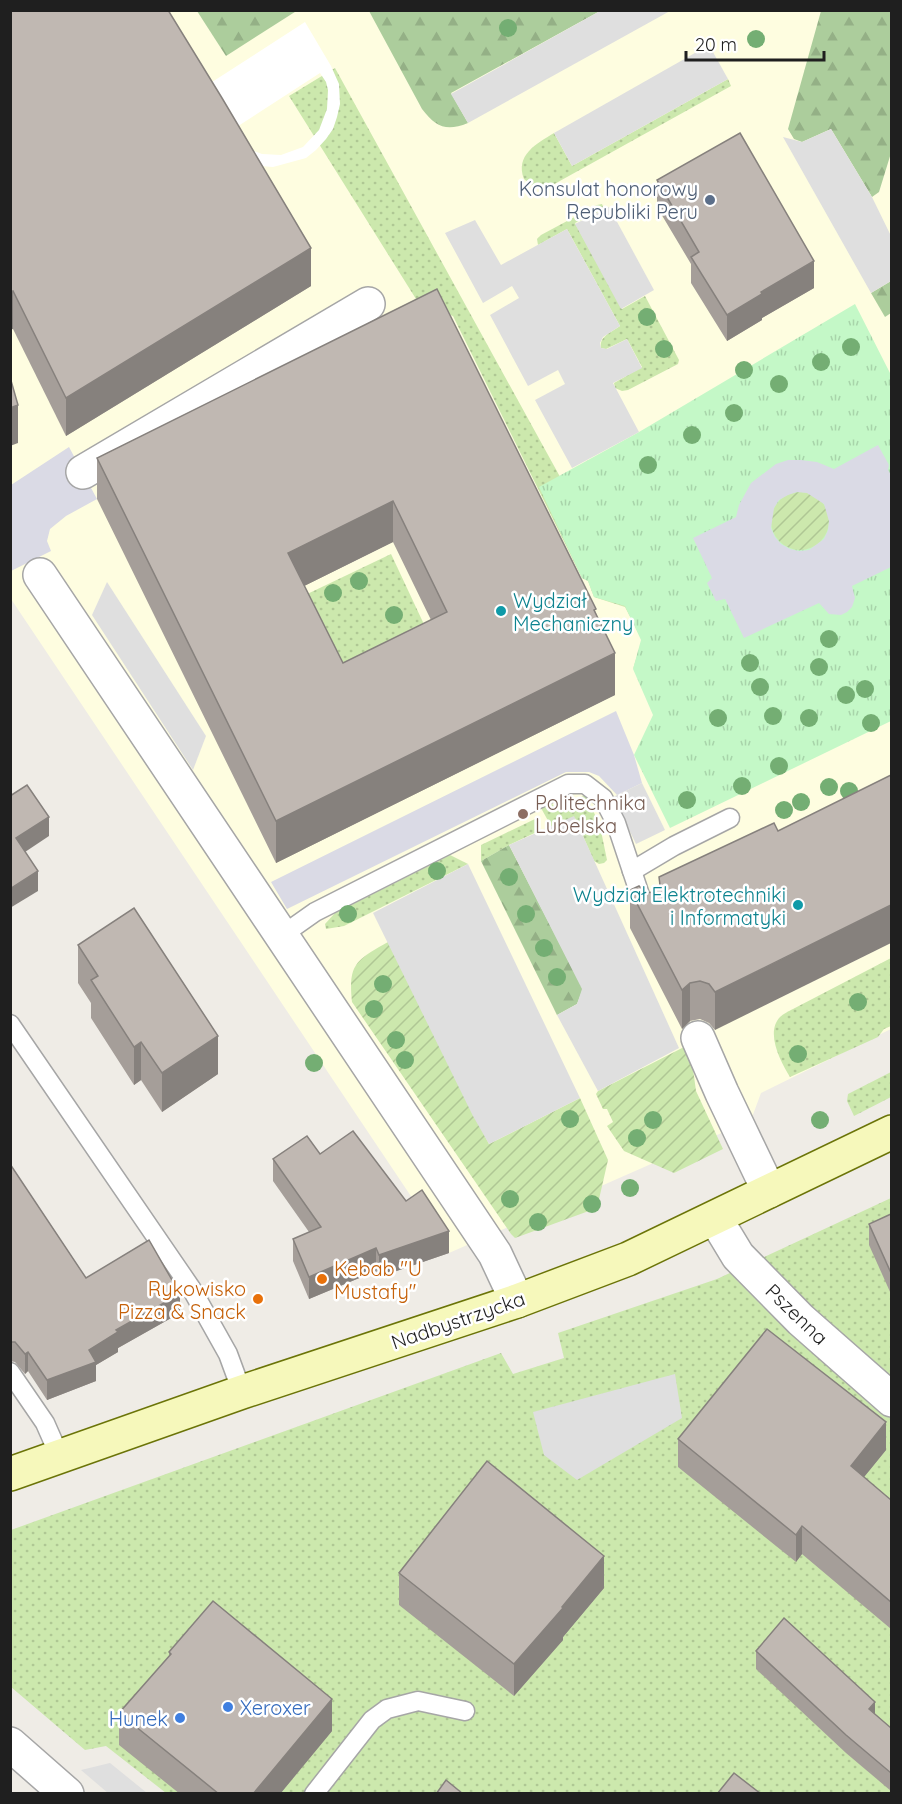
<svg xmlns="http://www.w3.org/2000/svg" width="902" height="1804" font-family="Quicksand,sans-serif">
<defs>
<pattern id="grass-dots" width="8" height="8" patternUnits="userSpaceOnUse" patternTransform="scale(1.5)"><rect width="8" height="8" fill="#cce8ad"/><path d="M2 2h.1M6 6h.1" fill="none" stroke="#afc794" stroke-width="1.8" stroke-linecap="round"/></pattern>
<pattern id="forest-firs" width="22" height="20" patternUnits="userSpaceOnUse" patternTransform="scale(1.5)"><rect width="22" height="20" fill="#accd9c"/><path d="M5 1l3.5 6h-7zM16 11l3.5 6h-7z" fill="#94b086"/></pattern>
<pattern id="park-tufts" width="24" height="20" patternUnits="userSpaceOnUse" patternTransform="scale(1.5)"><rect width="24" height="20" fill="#c4f8c7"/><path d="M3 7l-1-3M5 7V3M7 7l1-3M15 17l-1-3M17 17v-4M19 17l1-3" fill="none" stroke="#a8d4aa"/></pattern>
<pattern id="garden-furrows" width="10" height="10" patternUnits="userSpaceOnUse" patternTransform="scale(1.5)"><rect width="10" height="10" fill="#cce8ad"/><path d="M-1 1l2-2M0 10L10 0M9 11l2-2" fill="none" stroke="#afc794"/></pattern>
</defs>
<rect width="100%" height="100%" fill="#efece6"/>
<!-- education -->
<path fill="#fefde0" d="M10,11H891V1029L761,1093L751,1120L449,1253L11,599Z"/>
<!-- grass -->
<g fill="url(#grass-dots)">
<path d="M335,68L564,484L700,557L633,669L642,640L625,607L594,597L588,581L582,578L453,316L421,307L289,96Z"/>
<path d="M728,79L731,86L549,187H534L524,179C515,155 536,144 554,133L572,166Z"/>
<path d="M602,204L604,209L575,223L622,309L645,296L679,360L678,364L628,390L622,391L615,388L614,383L642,367L627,339L606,349L601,348C599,336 612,332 620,326L567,229L538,245L537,239L541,235L597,205Z"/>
<path d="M391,554L436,650L347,693L301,597Z"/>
<path d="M586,795L600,826L607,860L604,863L599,864L594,861L575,818L551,826L541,808L551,802L555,808Z"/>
<path d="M535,819L541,830L509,845L481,861V845Z"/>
<path d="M450,855L468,864L344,926L326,929L325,924L335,913Z"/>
<path d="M891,958V1026L884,1029L878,1037L790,1077C781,1062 765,1033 780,1017C783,1014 789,1011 793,1009Z"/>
<path d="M891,1072V1097L854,1116L847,1101L848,1094Z"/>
<path d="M891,1198V1793H166L106,1746L85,1750L11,1687V1530L501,1353L513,1374L564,1358L558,1333L717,1279Z"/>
</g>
<!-- forest -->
<g fill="url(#forest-firs)">
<path d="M298,10L226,56L197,11V10Z"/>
<path d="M369,11H600L451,93L468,123C446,132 436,127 422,109Z"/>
<path d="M821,11H891V153L879,192L872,197L831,129L802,142L794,139L788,129Z"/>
<path d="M891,281V313L885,317L871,293Z"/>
<path d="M509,845L583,989L577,1004L557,1015L481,861Z"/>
</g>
<!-- park -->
<path fill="url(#park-tufts)" d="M855,304L891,375V721L670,828L634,755L653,715L633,669L641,640L625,606L594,597L588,581L582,578L539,487L639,432Z"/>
<!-- garden -->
<g fill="url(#garden-furrows)">
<circle cx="800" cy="521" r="29"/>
<path d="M388,942L489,1144L580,1098L608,1160L597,1208L515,1238L511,1234L352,1002C348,964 356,960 388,942Z"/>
<path d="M686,1046L691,1054L696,1091L723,1149L674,1173L624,1151L607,1126L613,1122L607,1109H603L596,1094L598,1091Z"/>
</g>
<!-- parking -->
<g fill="#dfdfdf">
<path d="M600,11H670L468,123L451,94Z"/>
<path d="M709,45L728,79L572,166L554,133Z"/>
<path d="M831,129L872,197L891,236V281L871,293L783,137L802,142Z"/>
<path d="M609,207L654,290L621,309L575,224Z"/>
<path d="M475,220L501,265L567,229L620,326L603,337L600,343L601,348L607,349L627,339L642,368L613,383L639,432L572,468L535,400L565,384L558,370L528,386L490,315L519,298L512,286L483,303L445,233Z"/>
<path d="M107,582L206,736L193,770L92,615Z"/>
<path d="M642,783L665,830L636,844L613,797Z"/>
<path d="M574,816L679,1048L598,1091L557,1015L577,1004L582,989L509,845Z"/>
<path d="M468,864L580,1098L489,1144L473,1116L373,913Z"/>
<path d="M675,1374L682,1418L577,1480L544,1455L533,1412Z"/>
<path d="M110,1763L147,1793H108L81,1770Z"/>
</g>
<!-- plaza -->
<g fill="#dadae5" fill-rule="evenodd">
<path d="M878,445L889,465L888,470L891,475V567L852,586L855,598L852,607L847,612L841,615L829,614L819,603L744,638L725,599L716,601L707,583L712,578L693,538L736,517L739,505L751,483L776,464L788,460H801L817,462L834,469ZM797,492L807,493L824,504L829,521L828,530L824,539L809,550L799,551L790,549L781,544L775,537L771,528L774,508L779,500L788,495Z"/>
<path d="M69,447L97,499L66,516L50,529L47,541L51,551L11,571V485Z"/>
<path d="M616,711L634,755L642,783L617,795L599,776L589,772H566L287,909L271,882Z"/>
</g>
<!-- pier -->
<path fill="#fff" fill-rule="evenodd" d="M305,22L331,66L339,84L340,104L337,117L333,129L326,139L316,150L306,158L273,167L261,166L195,93ZM320,73L326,82L328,90L327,109L319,130L303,147L281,155L262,154L251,150L232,130Z"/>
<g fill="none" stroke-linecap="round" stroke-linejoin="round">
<!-- lane casing -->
<g stroke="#a6a6a6" stroke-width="21">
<g id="lane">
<path d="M632,871L674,846L730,818"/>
<path d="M281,936L315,912L568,784H585L603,798L616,823L645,910"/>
<path d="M10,1024L191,1288L228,1354L242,1392"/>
<path d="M10,1372L45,1423L60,1457"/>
<path d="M314,1794L372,1720L387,1709L418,1701L465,1711"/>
</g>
</g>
<!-- street casing -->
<g stroke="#a6a6a6" stroke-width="36">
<g id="street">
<path d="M83,472L368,304"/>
<path d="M40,575L495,1254L517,1301"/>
<path d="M698,1038L722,1093L769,1191"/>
<path d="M715,1218L738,1256L801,1320L892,1400"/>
<path d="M10,1744L67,1794"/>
</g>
</g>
<!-- secondary casing -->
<g stroke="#6b7408" stroke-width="36">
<path id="secondary" d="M10,1474L242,1392L517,1301L628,1259L892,1132"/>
</g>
<!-- lane -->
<use href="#lane" stroke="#fff" stroke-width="18"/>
<!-- street -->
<use href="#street" stroke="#fff" stroke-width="33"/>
<!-- secondary -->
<use href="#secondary" stroke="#f6f8bb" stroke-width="33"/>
</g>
<!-- trees -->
<g fill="#74ae73">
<circle cx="508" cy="28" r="9"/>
<circle cx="756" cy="39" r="9"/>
<circle cx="647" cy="317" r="9"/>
<circle cx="851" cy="347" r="9"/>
<circle cx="664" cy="349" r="9"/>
<circle cx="821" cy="362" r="9"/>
<circle cx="744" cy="370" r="9"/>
<circle cx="779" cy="384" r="9"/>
<circle cx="734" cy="413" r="9"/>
<circle cx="692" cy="435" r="9"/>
<circle cx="648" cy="465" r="9"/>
<circle cx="359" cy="581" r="9"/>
<circle cx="333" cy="593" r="9"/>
<circle cx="394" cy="615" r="9"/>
<circle cx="829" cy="639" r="9"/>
<circle cx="750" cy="663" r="9"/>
<circle cx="819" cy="667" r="9"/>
<circle cx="760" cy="687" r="9"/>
<circle cx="865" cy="689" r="9"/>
<circle cx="846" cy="695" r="9"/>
<circle cx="773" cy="716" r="9"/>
<circle cx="718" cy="718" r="9"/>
<circle cx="809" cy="718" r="9"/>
<circle cx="871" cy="723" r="9"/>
<circle cx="779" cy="766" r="9"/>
<circle cx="742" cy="786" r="9"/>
<circle cx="829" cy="787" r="9"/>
<circle cx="849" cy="791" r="9"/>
<circle cx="687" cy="800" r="9"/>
<circle cx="801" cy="802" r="9"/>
<circle cx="784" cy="810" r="9"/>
<circle cx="437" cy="871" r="9"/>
<circle cx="509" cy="877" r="9"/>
<circle cx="348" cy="914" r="9"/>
<circle cx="526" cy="914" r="9"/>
<circle cx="544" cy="948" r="9"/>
<circle cx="557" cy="977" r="9"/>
<circle cx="383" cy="984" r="9"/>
<circle cx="858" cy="1002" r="9"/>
<circle cx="374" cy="1009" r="9"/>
<circle cx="396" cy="1040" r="9"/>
<circle cx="798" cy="1054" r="9"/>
<circle cx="405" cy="1060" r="9"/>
<circle cx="314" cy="1063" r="9"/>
<circle cx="570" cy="1119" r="9"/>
<circle cx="653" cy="1120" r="9"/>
<circle cx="820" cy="1120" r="9"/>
<circle cx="637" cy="1138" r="9"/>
<circle cx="630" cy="1188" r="9"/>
<circle cx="510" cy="1199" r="9"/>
<circle cx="592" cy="1204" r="9"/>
<circle cx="538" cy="1222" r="9"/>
</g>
<!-- wall -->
<g fill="#a59e99" fill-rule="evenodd">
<path d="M10,10L311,286L66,436L13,329Z"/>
<path d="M657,180L814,288L762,318V320L727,341L691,283V264L657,207Z"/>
<path d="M437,289L596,613L615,695L276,863L97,499V458ZM393,542L431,620L343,663L304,586Z"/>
<path d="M774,823L715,1030L709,1023L700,1019L690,1021L682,1029L630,928V890L646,893L653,892L659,885V877Z"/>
<path d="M78,945L218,1074L162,1112L141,1080L134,1085L91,1018V1003L78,983Z"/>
<path d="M320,1154L406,1201L449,1253L379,1277L376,1271L309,1299L293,1261V1239L309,1232L273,1181V1159Z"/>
<path d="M10,1164L86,1278L180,1313L118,1348V1352L96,1365V1381L47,1400L28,1371L25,1374L15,1362L10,1361Z"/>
<path d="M891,1214V1294L869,1245V1224Z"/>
<path d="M678,1439L886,1450L864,1477L891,1500V1629L802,1554L796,1562L678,1467Z"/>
<path d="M399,1573L604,1588L563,1637V1640L514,1696L399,1605Z"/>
<path d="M756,1651L875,1714L891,1728V1791L846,1753L756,1669Z"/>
<path d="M169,1652L332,1731L280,1794H180L119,1745V1713L169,1656Z"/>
</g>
<!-- shaded-wall -->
<g fill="#86817d">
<path d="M311,248V286L66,436V398Z"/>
<path d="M814,261V288L762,318V320L727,341V315L761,292Z"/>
<path d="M13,291V329L10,330V292Z"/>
<path d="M18,405V443L10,446V408Z"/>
<path d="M393,501V542L288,594V553Z"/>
<path d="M615,653V695L276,863V821Z"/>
<path d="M49,817V836L16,858V838Z"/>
<path d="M38,871V891L10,908V889Z"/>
<path d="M891,905V943L715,1030V992Z"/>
<path d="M690,983V1021L682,1029V990Z"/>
<path d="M218,1036V1074L162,1112V1073Z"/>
<path d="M141,1042V1080L134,1085V1047Z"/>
<path d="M449,1231V1253L379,1277V1255Z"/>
<path d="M376,1248V1271L309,1299V1277Z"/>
<path d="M180,1294V1313L118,1348V1352L96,1365V1381L47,1400V1380L116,1330Z"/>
<path d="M28,1352V1371L25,1374V1354Z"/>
<path d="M886,1422V1450L851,1493V1466Z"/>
<path d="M802,1526V1554L796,1562V1535Z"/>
<path d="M604,1556V1588L563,1637V1640L514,1696V1664Z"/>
<path d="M332,1699V1731L280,1794H253Z"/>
<path d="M875,1702V1720L869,1709Z"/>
</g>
<!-- building -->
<g fill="#c0b8b2" stroke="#86817d" stroke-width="1.5" fill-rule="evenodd">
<path d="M10,10H168L222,98L311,248L66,398L13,291L10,292Z"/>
<path d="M740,133L814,261L761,292L762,294L727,315L691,257L699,252L657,180Z"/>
<path d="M437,289L596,609L594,610L615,653L276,821L97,458ZM393,501L447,612L343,663L288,553Z"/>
<path d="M10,377L18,405L10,408Z"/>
<path d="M891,775V905L715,992L709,984L700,981L690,983L682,990L630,890L639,886L646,893L653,892L660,885L659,877L774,823L778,831Z"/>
<path d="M27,785L49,817L16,838L38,871L10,889V796Z"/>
<path d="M134,908L218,1036L162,1073L141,1042L134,1047L91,980L98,976L78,945Z"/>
<path d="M353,1131L406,1201L422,1190L449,1231L379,1255L376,1248L309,1277L293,1239L321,1227L273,1159L307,1136L320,1154Z"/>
<path d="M10,1164L86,1278L149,1240L180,1294L116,1330L118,1332L89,1350L96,1362L47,1380L28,1352L25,1354L15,1342H10Z"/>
<path d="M891,1214V1273L869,1224Z"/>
<path d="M767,1329L886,1422L851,1466L891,1500V1602L802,1526L796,1535L678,1439Z"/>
<path d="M487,1461L604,1556L562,1607L563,1608L514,1664L399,1573Z"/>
<path d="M213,1601L332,1699L253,1794H219L119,1713L171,1654L169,1652Z"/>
<path d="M784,1618L875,1702L869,1709L891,1728V1773L846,1735L756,1651Z"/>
<path d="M734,1773L761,1794H717Z"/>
<path d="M446,1780L463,1794H436Z"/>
</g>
<!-- markers -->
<circle fill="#5c6f8a" stroke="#fff" stroke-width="2" cx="710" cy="200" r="6"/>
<g fill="#0f9aa8" stroke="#fff" stroke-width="2">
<circle cx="501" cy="611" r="6"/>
<circle cx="798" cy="905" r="6"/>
</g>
<circle fill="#8d6e63" stroke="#fff" stroke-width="2" cx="523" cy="814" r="6"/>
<g fill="#e8710a" stroke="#fff" stroke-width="2">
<circle cx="322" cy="1279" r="6"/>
<circle cx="258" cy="1299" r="6"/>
</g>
<g fill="#3f7fe0" stroke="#fff" stroke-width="2">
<circle cx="228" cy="1707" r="6"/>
<circle cx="180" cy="1718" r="6"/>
</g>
<g text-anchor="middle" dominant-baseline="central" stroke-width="5" stroke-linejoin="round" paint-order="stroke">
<!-- service labels -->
<g font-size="20" fill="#4e5e75" stroke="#fff" text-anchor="end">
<text x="698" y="188">Konsulat honorowy<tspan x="698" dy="23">Republiki Peru</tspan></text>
</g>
<!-- culture labels -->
<g font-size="20" fill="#0d838f" stroke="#fff" text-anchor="start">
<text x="513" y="600">Wydział<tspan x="513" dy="23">Mechaniczny</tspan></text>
<text x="786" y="894" text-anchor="end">Wydział Elektrotechniki<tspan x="786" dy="23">i Informatyki</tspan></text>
</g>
<!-- education labels -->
<g font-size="20" fill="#785e54" stroke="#fff" text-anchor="start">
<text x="535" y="802">Politechnika<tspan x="535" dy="23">Lubelska</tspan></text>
</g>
<!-- food labels -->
<g font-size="20" fill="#c56008" stroke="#fff" text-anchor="start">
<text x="334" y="1268">Kebab "U<tspan x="334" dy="23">Mustafy"</tspan></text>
<text x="246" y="1288" text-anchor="end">Rykowisko<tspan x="246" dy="23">Pizza &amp; Snack</tspan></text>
</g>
<!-- street labels -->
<g font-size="20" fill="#1f1f1f" stroke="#fff">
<text transform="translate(797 1314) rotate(44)">Pszenna</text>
<text transform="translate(458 1320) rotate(-19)">Nadbystrzycka</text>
</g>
<!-- shop labels -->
<g font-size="20" fill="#366cbe" stroke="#fff" text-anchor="start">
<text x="240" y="1707">Xeroxer</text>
<text x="168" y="1718" text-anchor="end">Hunek</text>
</g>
</g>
<!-- border -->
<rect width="902" height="1804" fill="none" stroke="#1f1f1f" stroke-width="24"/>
<!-- scale -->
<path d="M686 51v9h138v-9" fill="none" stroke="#1f1f1f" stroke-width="3"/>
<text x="695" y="51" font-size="18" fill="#1f1f1f" stroke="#ffffff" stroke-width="4.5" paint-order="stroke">20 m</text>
</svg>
